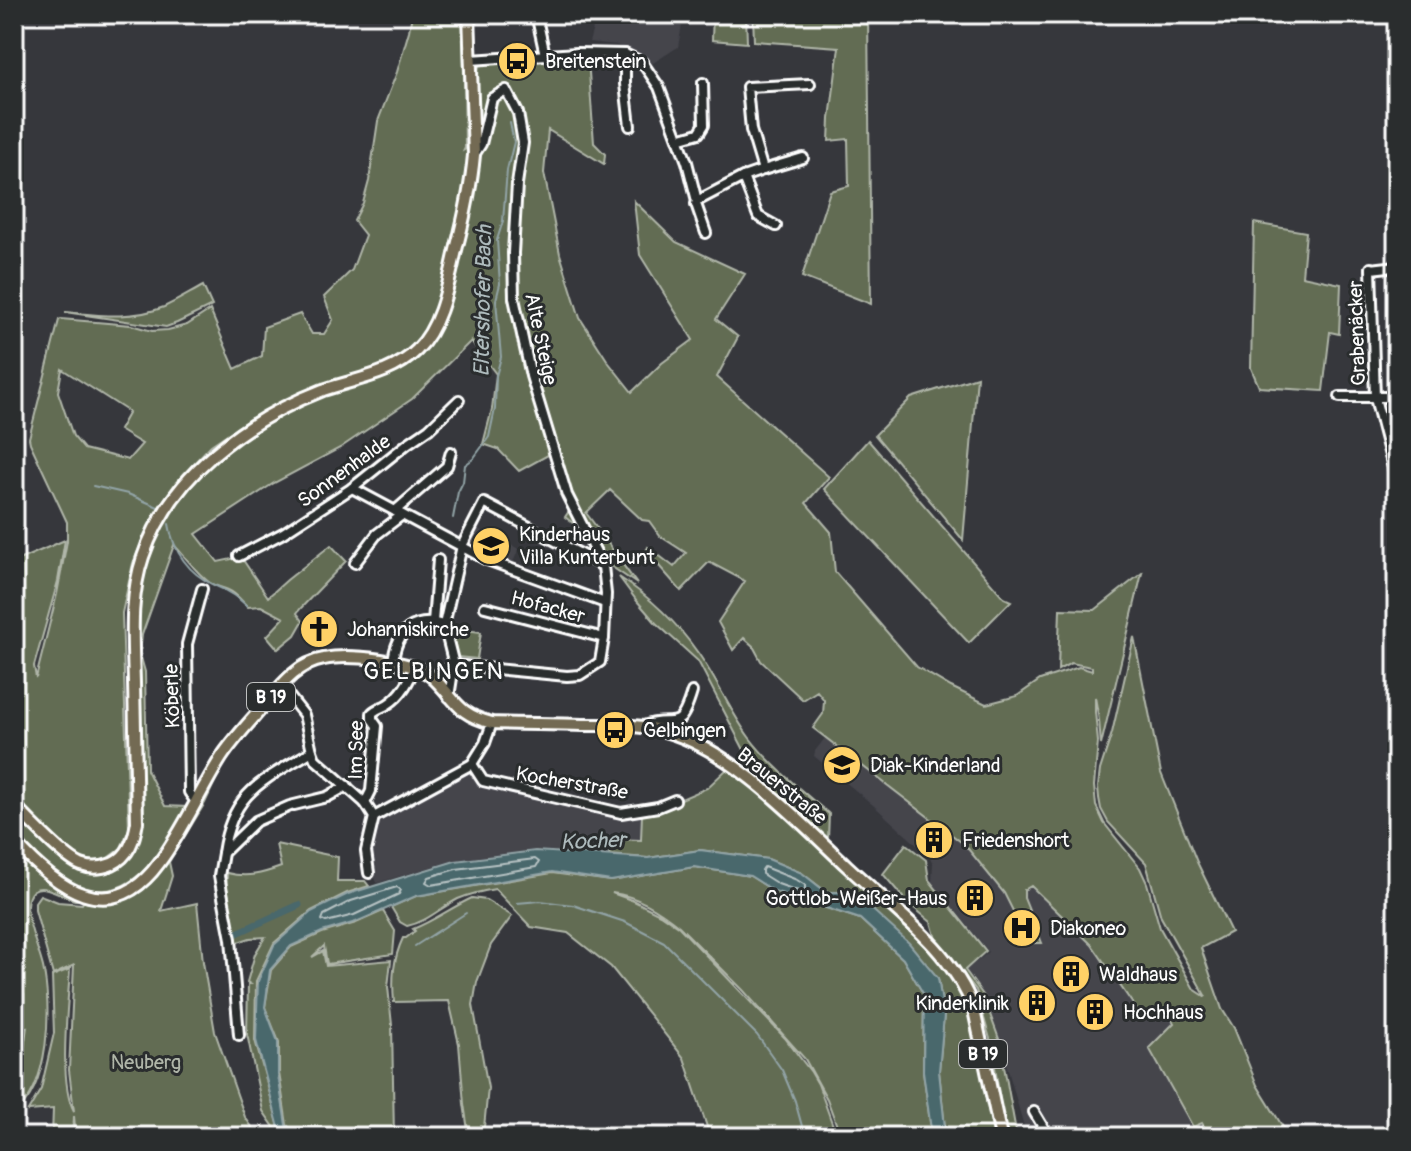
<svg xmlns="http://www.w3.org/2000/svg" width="1411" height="1151" font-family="Pangolin,sans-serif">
<rect width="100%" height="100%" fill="#36373c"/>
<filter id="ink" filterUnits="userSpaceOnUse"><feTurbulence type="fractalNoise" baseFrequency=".0125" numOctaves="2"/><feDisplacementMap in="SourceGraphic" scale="16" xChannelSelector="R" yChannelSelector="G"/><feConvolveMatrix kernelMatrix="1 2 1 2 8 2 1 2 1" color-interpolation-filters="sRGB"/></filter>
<g filter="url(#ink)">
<!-- built -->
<g fill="#44444c">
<path d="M597,14H684L678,47L653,63L617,45L589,42Z"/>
<path d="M476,528L519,549L511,566L469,548L468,545Z"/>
<path d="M825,738L924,812L944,775L1092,945L1144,1020L1168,1012L1174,1023L1193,1127L1202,1123L1210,1137H1027L998,1035L984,995L966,970L989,952L932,882L933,863L928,855L873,805L814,756L815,751Z"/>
<path d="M472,770L484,785L616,814H642L641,841L612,839L609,855L536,850L455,860L377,883L371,865L375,820Z"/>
</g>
<!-- green -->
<g fill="#626c53" stroke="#b0b6a9" stroke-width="2" fill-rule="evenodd">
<path d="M412,14H463L465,148L464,150L477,143V84L479,64L588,58L594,143L605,154L604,164L548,130L544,173L560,254L580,318L609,363L632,392L662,363L693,340L640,255L634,201L676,242L745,274L716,319L738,337L717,377L829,477L806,503L831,532L835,572L917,667L951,687L986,704L1017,696L1040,680L1079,667L1092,671V667L1071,663L1058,670L1060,609L1095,610L1142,573L1101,745L1099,720L1095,697V712L1098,742L1094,786L1096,806L1104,823L1140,868L1147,883L1160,928L1194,989L1206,997L1161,917L1146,863L1108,822L1101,809L1099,798L1098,787L1100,770L1112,733L1134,637L1161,773L1197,862L1231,932L1201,948L1222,1009L1234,1028L1257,1085L1289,1137H1210L1202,1123L1193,1127L1149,1048L1174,1023L1168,1012L1144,1020L1092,945L1031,886L1024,890V898L1042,943H1034L1023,931L1004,893L965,845L813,728L823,714L824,700L817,691L803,700L761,661L753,646L744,638L733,650L718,622L745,581L709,562L681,591L646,551L648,547L674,567L686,553L660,536L649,521L642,520L610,490L586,513C604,536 619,560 637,584L612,567L605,559L581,517L574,524L565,517L571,508L560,495L564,489L531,380L550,454L519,471L498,449L483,444L492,409L496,374L471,341L412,399L340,448L274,483L196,534L218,562L241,557L268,597L287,580L331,545L346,561L301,608L297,613L303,621L295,635L278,649L267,636L284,618L261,606L248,607C242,601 236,593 228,590C222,587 217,587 210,583C195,572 186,557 174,545L142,635L140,654L145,672L147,770L165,806L187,807C156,866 116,924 48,867C35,857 25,843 14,831V811C26,822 38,833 49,845C54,851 59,858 65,863C96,883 133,870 141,834C145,815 143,792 142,773C141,736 140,700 138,663C137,633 133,601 143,572C170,488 219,448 294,407L291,397L251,418L211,445L176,482L159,508L143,539L133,563L122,613L129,829L121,848L105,860L88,862L71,853L14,799V562L65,540L58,581L34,666L36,678L57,594L67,541V522L30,443L29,438L59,320L61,319L131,325L152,331L168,330L187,325L210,310L235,369L262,356L264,327L300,314L312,334H324L333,320L324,297L352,270L365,235L354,221L363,203L369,181L378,121L397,72L409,31ZM62,369L129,412L119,430L142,444L128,460L84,449L73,436L58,392Z"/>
<path d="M713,14H746L747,43L712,40Z"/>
<path d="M753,14H868L871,304L802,277L830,191L849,186L848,139L829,141L830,119L839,47L754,41Z"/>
<path d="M1254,223L1306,232L1302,276L1341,284L1339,334L1330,332L1323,391L1259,387L1251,368Z"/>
<path d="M203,286L212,306L177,323L166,327L65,312C98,315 132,320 164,307C177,301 190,293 203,286Z"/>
<path d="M977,377L963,540L875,435L911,398Z"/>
<path d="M868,440L1004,598L1011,601L969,643L824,489Z"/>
<path d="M619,577C650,597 677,623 698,653C717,680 730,711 749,737C770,765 802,791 829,814L828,839L756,773L698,661L656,623L637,601Z"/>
<path d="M450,628L481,632L477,659L457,657Z"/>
<path d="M729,767L811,839L946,966L959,986L969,1010L979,1055L987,1106L996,1137H946L939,1071L944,1015L938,978L802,873L768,859L700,850L648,858L609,855L612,839L641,840L642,814L658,809L707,788Z"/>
<path d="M219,773L205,803L169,862L172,876L161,911L197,903L203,962L215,1032L245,1117L259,1137H76L74,1116L73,1137H52L53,1109L28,1111L41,1089L54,1033L52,976L70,969C68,1005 58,1081 74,1111L69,1070L74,965L53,975L35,910V902L40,895L58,902L82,904L83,902H101L143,886L152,878L168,858Z"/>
<path d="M276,844L338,857L337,881H365L369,886L347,893L311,911L274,943L256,981L255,1040L280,1130L285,1137H281L263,1111L247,1034L248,984H250L247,982L255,954L265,937L250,938L235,943L226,896L227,873C247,878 262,874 281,867Z"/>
<path d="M906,844L926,860L929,880L986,951L965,970L983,995L999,1039L1017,1137H1007L1004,1129L992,1046L976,990L936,939L931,922L906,901L883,874Z"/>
<path d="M14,849C36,873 52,889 85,899L80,900H75C64,897 44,883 34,890C29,893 27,901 27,906C28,927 38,947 43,967C52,1006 50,1088 14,1113V1055H23L27,1027L14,1031V1007L24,1001V994H14Z"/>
<path d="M694,867L750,876L774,891L860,919L903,959L924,995L923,1071L932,1137H841L827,1099L805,1059L743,990L679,926C659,910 638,896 612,893L634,901L660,914L679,927L785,1038L811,1072L818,1084L837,1137H707V1127L684,1058L611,967L568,933L531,927L495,889C483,891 470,894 458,899C440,908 427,922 407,926L400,922L391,907L416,896L552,873L611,881Z"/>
<path d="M472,898L486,900L512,916L491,945L477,982L473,1005L488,1088L483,1137H469L464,1104L459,1044L449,1001L394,1002C392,979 393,959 403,938H406L415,931L413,929C434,921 452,907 472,898Z"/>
<path d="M383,911L395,931L393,954L327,964L324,946L312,957L323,951L326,966L391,960L388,987L392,1025L394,1137H297L287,1125L279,1073V1042L265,1007L271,970L291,947L322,933L356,923Z"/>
</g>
<!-- water -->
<path fill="#4a686c" stroke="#92a4a7" stroke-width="2" d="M700,850L768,859L802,873L826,892H853L909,943L938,978L944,1015L939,1071L946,1137H932L923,1071L924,995L903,959L860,919L774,891L750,876L694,867L611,881L552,872L416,896L356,922L322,932L291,946L270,970L265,1007L278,1042V1075L286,1125L297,1137H286L279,1128L256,1040L258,981L274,945L311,912L348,894L455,861L535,851L648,858Z"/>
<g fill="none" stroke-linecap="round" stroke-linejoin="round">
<!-- shore -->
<g stroke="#b7c3c4" stroke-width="2">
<path d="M535,859L539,862L536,867L431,885L426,882L429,877L456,869Z"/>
<path d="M764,867L797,880L805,885V890L801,892L778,884L762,874V870Z"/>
<path d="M397,887L401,890L399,894L354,915L326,922L322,920L324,915L351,901Z"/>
</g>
<!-- stream -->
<g stroke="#92a4a7" stroke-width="2">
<path d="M93,486L128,494L158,507"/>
<path d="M453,518L458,492L463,482L465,465L473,459L489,437L495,409L496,376L501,357L496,300L500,284L497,240L503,221L507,170L514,142L510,123"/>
<path d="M169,524C173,551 189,574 214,585C228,591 237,596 247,606"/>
<path d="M517,903L540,901L573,905L625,922L664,942L757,1035L782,1070L795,1101L805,1137"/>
<path d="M415,946L466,913"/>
</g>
<!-- canal -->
<path stroke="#4a686c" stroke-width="7" d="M235,934L299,905"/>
<!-- minor casing -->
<g stroke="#fff" stroke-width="14">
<g id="minor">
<path d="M536,14L545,55"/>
<path d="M625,54V84L630,126"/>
<path d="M471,60L577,53L625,54L642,62L659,87L687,162L697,201L696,204L706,233"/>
<path d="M678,139L699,133L704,125L703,83"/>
<path d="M763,170L803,158"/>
<path d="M743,177L758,216L776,226"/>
<path d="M697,201L743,177L763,170L751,130L747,87L810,84"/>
<path d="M1371,268L1375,398L1397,483"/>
<path d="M1371,269L1397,266"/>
<path d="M1340,397H1397"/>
<path d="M352,488L487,560L605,603"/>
<path d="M395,511L447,466L451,452"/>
<path d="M239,556L283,533L352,488L407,444L429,429L459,400"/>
<path d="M355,563L377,534L402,515"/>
<path d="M485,607L604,638"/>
<path d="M433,622L438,560"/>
<path d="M393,662C396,631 414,617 444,625"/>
<path d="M433,678L454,665L567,676L580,675L600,662L604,638L606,594L603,566L567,495L561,475L531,376L514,298L513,253L517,184L523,143L518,113L506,90L492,98L481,144L474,155"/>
<path d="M281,686L304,715L312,751L315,759L365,803L374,817L366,851L369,873"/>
<path d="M449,697L454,665L444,625L462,546L484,503L601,565"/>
<path d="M641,727C674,713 678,739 692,692"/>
<path d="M472,764L483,781L621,813L658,807L675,800"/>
<path d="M196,802L189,792L187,644L202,589"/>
<path d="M365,803L371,791L377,726L372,719V713C377,708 382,708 388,704C402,695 409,681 415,667"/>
<path d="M374,817L472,764L485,743L492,723"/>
<path d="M223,853C232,791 263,781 312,751"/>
<path d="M239,1035L231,939L219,876L223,853L256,821L290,806L327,797L347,786"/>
<path d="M1034,1112L1049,1137"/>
</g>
</g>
<!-- major casing -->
<g stroke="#fff" stroke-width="16">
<g id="major">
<path d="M14,805C29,820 64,858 81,865C91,869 102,868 112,864C129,856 134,840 137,822C136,776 135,729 134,683C133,641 129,598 143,557C170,475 246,420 323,390C355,379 392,375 417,350C442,325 448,284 456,250C464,219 471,188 474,155L469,14"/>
<path d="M14,841C55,887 110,930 159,863C183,831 199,793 221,758C234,738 252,720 267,702C283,683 299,663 324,659C349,654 411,660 431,676C456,698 455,714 492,723C523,724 553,724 583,725C611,725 641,724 668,732C733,751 798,820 847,866C893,909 952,949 974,1010L1001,1137"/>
</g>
</g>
<!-- minor -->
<use href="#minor" stroke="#2a2d2e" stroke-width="8"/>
<!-- major -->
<use href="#major" stroke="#736b52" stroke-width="10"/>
</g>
</g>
<!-- icons -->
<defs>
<g id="bus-disc" transform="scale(2)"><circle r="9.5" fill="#ffd166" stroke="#2a2d2e"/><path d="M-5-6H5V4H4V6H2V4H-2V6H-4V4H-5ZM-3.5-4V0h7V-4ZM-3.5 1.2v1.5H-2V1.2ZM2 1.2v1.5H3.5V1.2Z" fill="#111"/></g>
<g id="school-disc" transform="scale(2)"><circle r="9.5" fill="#ffd166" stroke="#2a2d2e"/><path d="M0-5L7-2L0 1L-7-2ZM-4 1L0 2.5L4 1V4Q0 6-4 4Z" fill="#111"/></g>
<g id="church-disc" transform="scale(2)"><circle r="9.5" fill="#ffd166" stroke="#2a2d2e"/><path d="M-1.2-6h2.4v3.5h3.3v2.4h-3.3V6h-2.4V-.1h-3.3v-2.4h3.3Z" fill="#111"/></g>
<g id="building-disc" transform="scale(2)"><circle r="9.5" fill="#ffd166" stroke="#2a2d2e"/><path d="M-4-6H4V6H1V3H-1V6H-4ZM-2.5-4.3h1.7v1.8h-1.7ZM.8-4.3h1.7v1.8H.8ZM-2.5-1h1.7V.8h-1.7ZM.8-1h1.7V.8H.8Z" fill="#111"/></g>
<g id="hospital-disc" transform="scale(2)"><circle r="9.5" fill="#ffd166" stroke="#2a2d2e"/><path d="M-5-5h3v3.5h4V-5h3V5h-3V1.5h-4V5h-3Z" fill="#111"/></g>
</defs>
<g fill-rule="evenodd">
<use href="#bus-disc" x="517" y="61"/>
<use href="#school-disc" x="491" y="546"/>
<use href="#church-disc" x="319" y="629"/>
<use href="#bus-disc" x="615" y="730"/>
<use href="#school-disc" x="842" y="765"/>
<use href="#building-disc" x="934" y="840"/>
<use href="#building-disc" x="975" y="898"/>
<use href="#hospital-disc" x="1022" y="928"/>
<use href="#building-disc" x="1071" y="974"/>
<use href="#building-disc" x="1037" y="1003"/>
<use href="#building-disc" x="1095" y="1012"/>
</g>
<g text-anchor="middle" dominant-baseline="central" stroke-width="6" stroke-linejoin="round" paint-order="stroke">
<!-- shield labels -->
<g fill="#2a2d2e" stroke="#bfc0c0" stroke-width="2">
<rect x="247" y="683" width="48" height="28" rx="6"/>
<rect x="959" y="1040" width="48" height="28" rx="6"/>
</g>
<g font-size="18" font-weight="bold" fill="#fff">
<text x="271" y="697">B 19</text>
<text x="983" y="1054">B 19</text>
</g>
<!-- poi labels -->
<g font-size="20" fill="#fff" stroke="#2a2d2e" text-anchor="start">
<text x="545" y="61">Breitenstein</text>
<text x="519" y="534">Kinderhaus<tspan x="519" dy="23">Villa Kunterbunt</tspan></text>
<text x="347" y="629">Johanniskirche</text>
<text x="643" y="730">Gelbingen</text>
<text x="870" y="765">Diak-Kinderland</text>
<text x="962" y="840">Friedenshort</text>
<text x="947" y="898" text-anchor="end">Gottlob-Weißer-Haus</text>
<text x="1050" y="928">Diakoneo</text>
<text x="1099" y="974">Waldhaus</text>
<text x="1009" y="1003" text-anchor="end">Kinderklinik</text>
<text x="1123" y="1012">Hochhaus</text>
</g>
<!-- street labels -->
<g font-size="20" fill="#fff" stroke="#2a2d2e">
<text transform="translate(1357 333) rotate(-92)">Grabenäcker</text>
<text transform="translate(541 339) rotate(78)">Alte Steige</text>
<text transform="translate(344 471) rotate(-36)">Sonnenhalde</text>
<text transform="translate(548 607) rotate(15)">Hofacker</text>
<text transform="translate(172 696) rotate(-92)">Köberle</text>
<text transform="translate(356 750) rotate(-89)">Im See</text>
<text transform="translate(572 783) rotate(10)">Kocherstraße</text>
<text transform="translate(782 786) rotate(39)">Brauerstraße</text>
</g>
<!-- park labels -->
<g font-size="20" fill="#b0b6a9" stroke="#2a2d2e">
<text x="146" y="1062">Neuberg</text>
</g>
<!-- water labels -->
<g font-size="22" font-style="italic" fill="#aebbbd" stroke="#2a2d2e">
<text transform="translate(483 301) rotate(-89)">Eltershofer Bach</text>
<text transform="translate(593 841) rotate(-2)">Kocher</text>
</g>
<!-- quarter labels -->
<g font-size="24" letter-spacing="2" fill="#fff" stroke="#2a2d2e">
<text x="434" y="671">GELBINGEN</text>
</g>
</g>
<!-- margin -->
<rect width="1411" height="1151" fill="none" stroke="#2a2d2e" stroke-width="48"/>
<rect x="24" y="24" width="1363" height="1103" fill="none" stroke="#fff" stroke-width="3" filter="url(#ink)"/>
</svg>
